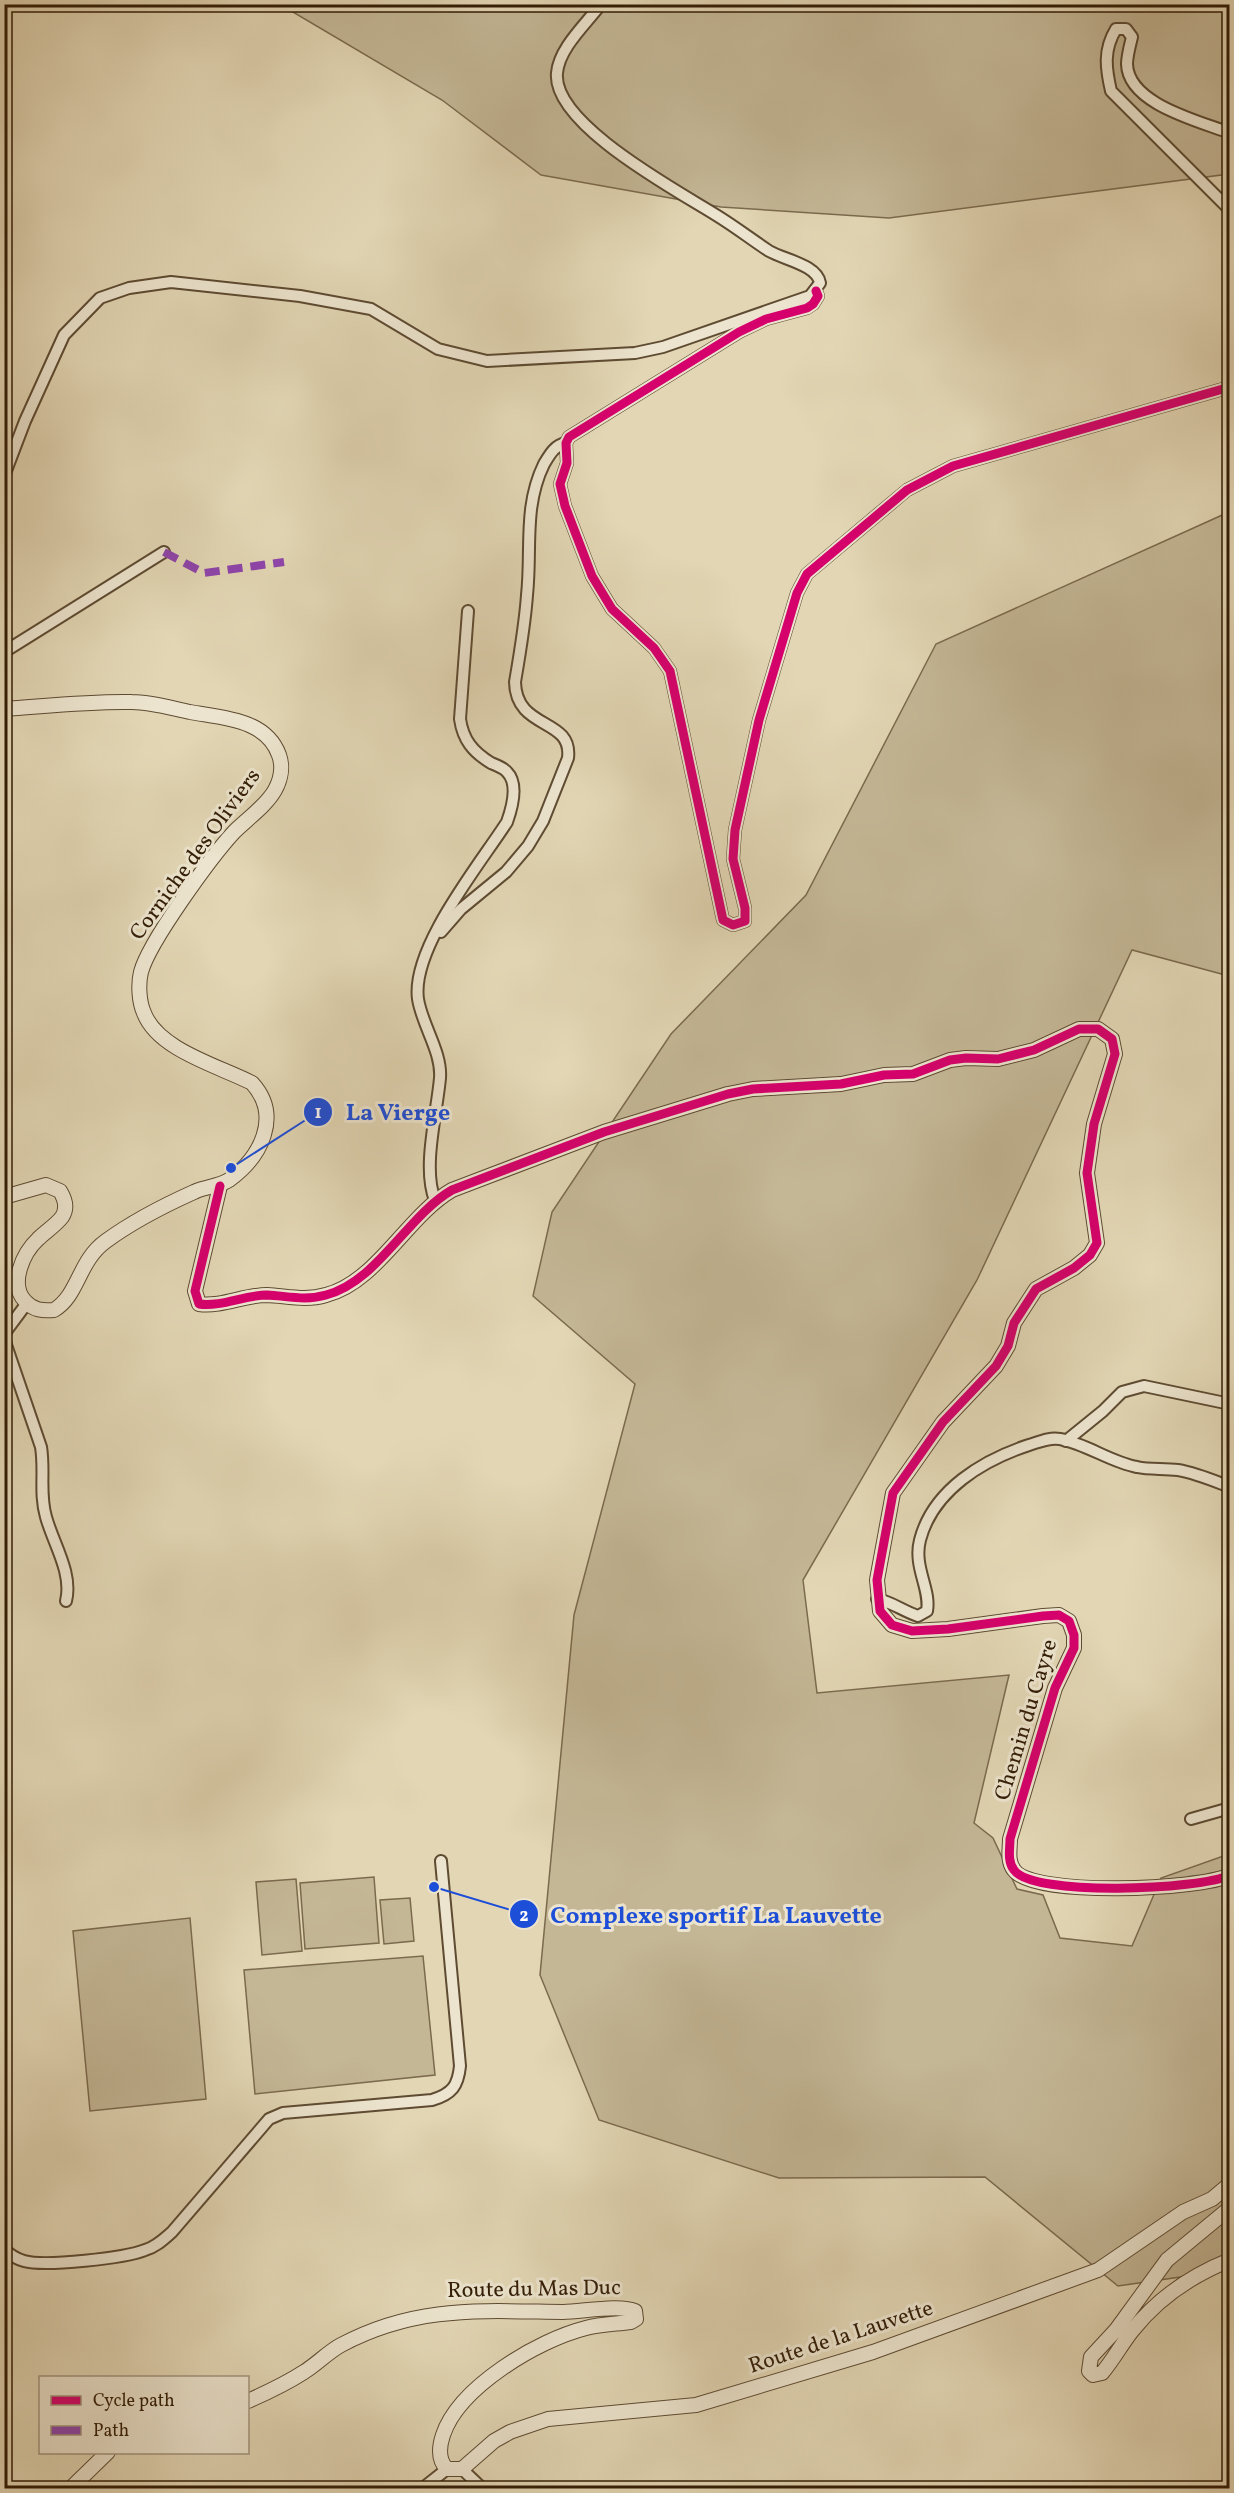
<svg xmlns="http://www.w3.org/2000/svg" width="1234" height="2493" font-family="Vollkorn,serif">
<rect width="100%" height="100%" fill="#e2d6b4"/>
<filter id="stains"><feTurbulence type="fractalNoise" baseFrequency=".00333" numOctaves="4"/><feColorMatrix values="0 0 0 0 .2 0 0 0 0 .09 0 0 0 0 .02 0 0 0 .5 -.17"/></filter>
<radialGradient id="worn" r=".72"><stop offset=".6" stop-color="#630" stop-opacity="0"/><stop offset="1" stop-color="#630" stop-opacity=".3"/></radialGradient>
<!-- green -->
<g fill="#c4b796" stroke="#7b6a4e" stroke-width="1.5">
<path d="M281,5H1229V174L889,218L721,207L541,175L442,100Z"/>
<path d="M1229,512V976L1132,950L977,1280L803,1580L817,1693L1009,1675L974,1823L993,1838L1017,1889L1043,1895L1060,1938L1132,1946L1161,1878L1229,1854V2270L1118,2286L985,2177L779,2178L599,2120L540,1975L574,1615L635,1384L533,1296L552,1212L671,1034L806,895L936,644Z"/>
<path d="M374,1877L379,1943L305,1949L300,1883Z"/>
<path d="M296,1879L302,1951L262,1955L256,1882Z"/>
<path d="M410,1898L414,1941L384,1944L380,1900Z"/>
<path d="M190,1918L206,2099L90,2111L73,1931Z"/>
<path d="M423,1956L435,2075L255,2094L244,1970Z"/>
</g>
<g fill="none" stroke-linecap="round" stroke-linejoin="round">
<!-- minor casing -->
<g stroke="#5e4b32" stroke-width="14">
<g id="minor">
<path d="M1230,133C1199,121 1128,104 1127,64C1127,56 1130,45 1132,37L1126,29H1116C1103,50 1106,69 1111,91L1230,210"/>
<path d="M816,291L818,296L813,304L807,308L766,319L739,332L569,437L566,443L567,463L560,484L565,506L592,576L612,609L654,648L670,671L723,920L733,925L745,921V908L733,859L735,830L759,720L797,593L807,574L907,490L953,466L1230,387"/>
<path d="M4,476L25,421L64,335L100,298L129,288L171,282L300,296L371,309L438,349L487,361L635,353L663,347L810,296L820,283C817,265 785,260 769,251C751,239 734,226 716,215C678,191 552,124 557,73C559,48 586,24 601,4"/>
<path d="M4,652L164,552"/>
<path d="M441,932L461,909L506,872L528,846L543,821L568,758C573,717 516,731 515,682C520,653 525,624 527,595C532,549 523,507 544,464C550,454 555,445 566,443"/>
<path d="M435,1200C422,1168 437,1113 440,1078C442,1052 422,1025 418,999C411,948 480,864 507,822C512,808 519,784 507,772C504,768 496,765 491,763C473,752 463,740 460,719L468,611"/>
<path d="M4,1334L27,1303"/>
<path d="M4,1339L41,1447C45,1471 39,1493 46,1517C53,1543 73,1573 66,1601"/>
<path d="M1066,1441L1103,1411L1122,1392L1144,1386L1230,1404"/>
<path d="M877,1599C892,1602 903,1611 918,1616L927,1611C931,1589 913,1567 920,1540C933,1490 983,1460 1029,1445C1039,1442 1049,1437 1060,1439C1087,1444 1110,1462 1137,1467C1150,1470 1164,1468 1178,1470C1196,1473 1212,1480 1230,1487"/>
<path d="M1191,1819L1230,1808"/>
<path d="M4,2249C10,2255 17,2259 24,2261C45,2267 125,2258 145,2250C156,2247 164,2239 172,2232L269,2119L283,2113L432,2100C452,2094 458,2086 460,2066L441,1861"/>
<path d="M462,2469L482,2488"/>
<path d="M423,2488L447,2469"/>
</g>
</g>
<!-- tertiary casing -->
<g stroke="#5e4b32" stroke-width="16">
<g id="tertiary">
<path d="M4,709C47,706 89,701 132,702C151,702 171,708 190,712C223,718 266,719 279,755C283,766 281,779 275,790C266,806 247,819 234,832C211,857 149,942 141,972C138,984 139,1002 144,1013C158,1050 219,1066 252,1083C282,1116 261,1157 229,1180C218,1187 206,1186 194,1192C165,1205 132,1222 106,1241C78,1261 79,1295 54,1310C42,1311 33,1310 25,1301C9,1284 23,1253 38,1239C45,1232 56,1225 62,1217C68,1208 65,1199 60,1191L46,1185L4,1197"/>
<path d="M220,1186L195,1291L199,1304C222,1307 244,1295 267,1295C287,1296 306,1301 326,1295C377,1282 407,1216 452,1190L604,1132L728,1094L753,1089L841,1084L884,1075L913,1074L950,1060L966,1058L998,1059L1034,1050L1079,1029H1098L1112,1039L1115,1054L1094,1124L1087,1173L1097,1243L1090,1255L1074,1268L1036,1289L1014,1323L1008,1346L996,1366L943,1422L893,1493L877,1580L880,1611L892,1625L912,1631L948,1629L1043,1616L1059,1615L1069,1621L1074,1635V1648L1055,1688L1010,1839C1010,1849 1007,1861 1014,1870C1033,1897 1200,1890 1230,1875"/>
<path d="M1230,2208L1167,2260L1116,2330L1091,2357L1089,2371L1093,2375L1102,2373C1113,2360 1121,2345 1132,2331C1158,2298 1190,2276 1230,2260"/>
<path d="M248,2401C266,2393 287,2383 304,2372C317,2364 328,2352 341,2345C416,2305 481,2311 563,2312C581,2312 620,2304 635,2311L636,2319L631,2322C616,2324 601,2324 586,2328C538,2340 459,2387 443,2435C439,2447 438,2460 447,2469H462L494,2441L510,2432L548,2419L696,2405L873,2352L1098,2270L1183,2212L1212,2199L1230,2184"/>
<path d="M71,2488L108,2452"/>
</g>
</g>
<!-- minor -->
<use href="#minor" stroke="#ece4ce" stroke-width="10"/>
<!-- tertiary -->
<use href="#tertiary" stroke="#ece4ce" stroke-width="14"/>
<!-- quiet -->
<path stroke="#8e44ad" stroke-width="8" stroke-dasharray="15 8" stroke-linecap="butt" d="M164,552L204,573L284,562"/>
<!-- cycleway casing -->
<g stroke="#ece4ce" stroke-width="13">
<g id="cycleway">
<path d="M816,291L818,296L813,304L807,308L766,319L739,332L569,437L566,443L567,463L560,484L565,506L592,576L612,609L654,648L670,671L723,920L733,925L745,921V908L733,859L735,830L759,720L797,593L807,574L907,490L953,466L1230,387"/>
<path d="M220,1186L195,1291L199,1304C222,1307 244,1295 267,1295C287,1296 306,1301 326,1295C377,1282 407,1216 452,1190L604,1132L728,1094L753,1089L841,1084L884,1075L913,1074L950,1060L966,1058L998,1059L1034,1050L1079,1029H1098L1112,1039L1115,1054L1094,1124L1087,1173L1097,1243L1090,1255L1074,1268L1036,1289L1014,1323L1008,1346L996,1366L943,1422L893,1493L877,1580L880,1611L892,1625L912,1631L948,1629L1043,1616L1059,1615L1069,1621L1074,1635V1648L1055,1688L1010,1839C1010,1849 1007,1861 1014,1870C1033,1897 1200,1890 1230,1875"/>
</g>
</g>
<!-- cycleway -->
<use href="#cycleway" stroke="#d6006c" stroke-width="9"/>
</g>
<g text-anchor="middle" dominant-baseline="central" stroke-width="6" stroke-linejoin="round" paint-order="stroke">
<!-- street labels -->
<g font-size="22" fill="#321d06" stroke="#ece4ce">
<text transform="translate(196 855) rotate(-54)">Corniche des Oliviers</text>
<text transform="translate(1027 1720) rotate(-73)">Chemin du Cayre</text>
<text transform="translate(534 2290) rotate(-1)">Route du Mas Duc</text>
<text transform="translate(841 2338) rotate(-18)">Route de la Lauvette</text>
</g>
</g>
<!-- callouts -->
<path fill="none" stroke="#1d4ed8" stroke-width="2" d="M231 1168L318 1112M434 1887L524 1914"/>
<g fill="#1d4ed8" stroke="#ece4ce" stroke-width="2">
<circle cx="231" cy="1168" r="6"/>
<circle cx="434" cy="1887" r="6"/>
<circle cx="318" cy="1112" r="15"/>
<circle cx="524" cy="1914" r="15"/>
</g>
<g font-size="18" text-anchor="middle" font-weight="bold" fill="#fff">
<text x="318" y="1118">1</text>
<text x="524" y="1921">2</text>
</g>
<g font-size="24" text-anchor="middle" font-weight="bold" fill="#1d4ed8" stroke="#ece4ce" stroke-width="6" stroke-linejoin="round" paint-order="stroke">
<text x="398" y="1120">La Vierge</text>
<text x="716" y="1923">Complexe sportif La Lauvette</text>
</g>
<!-- margin -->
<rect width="1234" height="2493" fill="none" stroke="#e2d6b4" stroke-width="24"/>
<rect x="6" y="6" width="1222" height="2481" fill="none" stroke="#321d06" stroke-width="3"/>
<rect x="12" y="12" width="1210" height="2469" fill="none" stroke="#321d06" stroke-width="1.5"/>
<!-- legend -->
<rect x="39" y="2376" width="210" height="78" fill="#ece4ce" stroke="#a2947e" stroke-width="1.5"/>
<rect x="51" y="2396" width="30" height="9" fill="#d6006c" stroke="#a2947e" stroke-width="1.5"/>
<text x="93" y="2406" font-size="18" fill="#321d06">Cycle path</text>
<rect x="51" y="2426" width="30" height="9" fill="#8e44ad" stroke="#a2947e" stroke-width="1.5"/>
<text x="93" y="2436" font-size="18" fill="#321d06">Path</text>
<rect width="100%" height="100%" filter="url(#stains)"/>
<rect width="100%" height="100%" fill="url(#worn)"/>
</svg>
